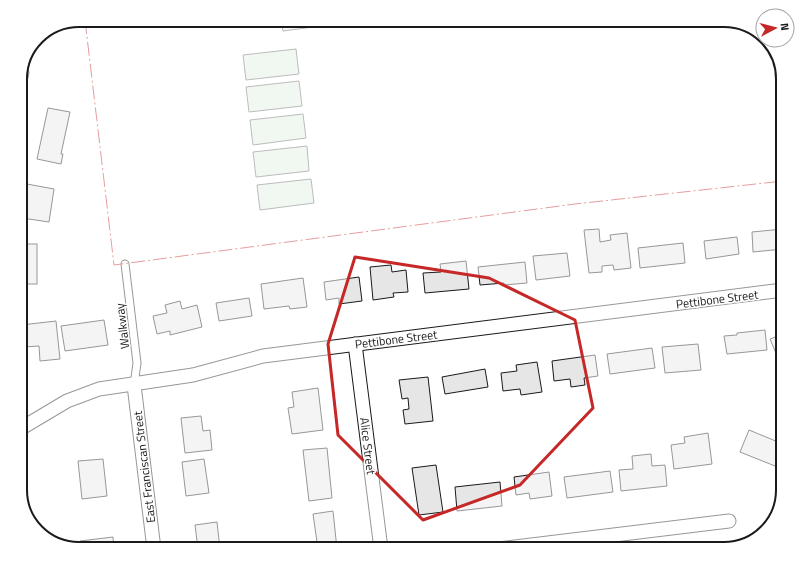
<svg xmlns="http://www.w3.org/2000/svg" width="803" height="569" font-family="'Titillium Web',sans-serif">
<rect width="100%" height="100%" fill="#fff"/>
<!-- green -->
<g fill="#e0efe3" stroke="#6a6a6a">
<path d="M296,49L299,74L246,80L243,55Z"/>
<path d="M299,81L302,106L249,112L246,87Z"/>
<path d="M303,114L306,138L253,145L250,120Z"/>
<path d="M307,146L309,171L256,177L253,152Z"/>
<path d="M311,179L314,203L260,210L257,185Z"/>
</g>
<!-- parking -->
<path fill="#ededed" stroke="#6a6a6a" d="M281,20H336V24L283,31Z"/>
<!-- building -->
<g fill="#e6e6e6" stroke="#1a1a1a">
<path d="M48,108L70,112L61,154H63L61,164L37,159Z"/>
<path d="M27,184L54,189L49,222L22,218Z"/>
<path d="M599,229L600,242L611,240L610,235L627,233L631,268L614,270L613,265L602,266V272L589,273L584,230Z"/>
<path d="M783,229V249L753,252L752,232Z"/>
<path d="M737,237L739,254L706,259L704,241Z"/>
<path d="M683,243L685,263L640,268L638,248Z"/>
<rect x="20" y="244" width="17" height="40"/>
<path d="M567,253L570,276L536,280L533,256Z"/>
<path d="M466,261L469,289L425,293L423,273L441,272L440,264Z"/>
<path d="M525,262L527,283L504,285V283L480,285L478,267Z"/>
<path d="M391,265L392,272L406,270L408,292L393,293L394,297L373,300L370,267Z"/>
<path d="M359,277L362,301L339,304V298L326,300L324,282Z"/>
<path d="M303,278L307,307L290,309L289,306L264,309L261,284Z"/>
<path d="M249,298L252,316L219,321L216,303Z"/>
<path d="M180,301L182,309L197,305L202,327L170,335V331L157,334L153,316L167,313L165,305Z"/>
<path d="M104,320L108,345L65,351L61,326Z"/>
<path d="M56,321L60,359L40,361L39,346L23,347L21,325Z"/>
<path d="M765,330L767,350L727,354L724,336L737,335V333Z"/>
<path d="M783,334V370L770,339Z"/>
<path d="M698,344L701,370L665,373L662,347Z"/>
<path d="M652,348L655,368L610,374L607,354Z"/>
<path d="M595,355L598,376L584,378L585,385L571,387L570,379L554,381L552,361Z"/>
<path d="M537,362L542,392L521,395L520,389L503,391L501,373L517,371L516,365Z"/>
<path d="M485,369L488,387L445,394L442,377Z"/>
<path d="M428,377L433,421L405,424L403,410L409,409L408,398L402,399L399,380Z"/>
<path d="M318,388L323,430L292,434L288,408L294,407L292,392Z"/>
<path d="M201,416L203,431L210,430L212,450L185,453L181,418Z"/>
<path d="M749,430L783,444V448L775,466L740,452Z"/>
<path d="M708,433L712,464L674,469L671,445L685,443L684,437Z"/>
<path d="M327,448L332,498L309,501L303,450Z"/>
<path d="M651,454L652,466L665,465L667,486L621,491L619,470L633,469L632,456Z"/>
<path d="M103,459L107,496L82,499L78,461Z"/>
<path d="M204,459L209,493L186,496L182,462Z"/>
<path d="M436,465L443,512L419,515L412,468Z"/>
<path d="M610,471L613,492L567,498L564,477Z"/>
<path d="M549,472L552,496L530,499L529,493L516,495L514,477Z"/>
<path d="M500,482L502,506L457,511L455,487Z"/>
<path d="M26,487L28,504H23L20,494V488Z"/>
<path d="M333,511L337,549H318L313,514Z"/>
<path d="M217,522L220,549H198L195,525Z"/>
<path d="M113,537L114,549H81L80,541Z"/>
</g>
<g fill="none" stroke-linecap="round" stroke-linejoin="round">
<!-- lane casing -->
<g stroke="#1a1a1a" stroke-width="9">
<path id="lane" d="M125,264L137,363L134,385"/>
</g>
<!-- street casing -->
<g stroke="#1a1a1a" stroke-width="15">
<g id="street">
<path d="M20,80L22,73"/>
<path d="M355,344L381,549"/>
<path d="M134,385L154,549"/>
<path d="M20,429L67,401L99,389L193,375L263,356L783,290"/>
<path d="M499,549L729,521"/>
</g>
</g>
<!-- lane -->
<use href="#lane" stroke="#fff" stroke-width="7"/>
<!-- street -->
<use href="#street" stroke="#fff" stroke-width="13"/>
<!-- power -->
<path stroke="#c62828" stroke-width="1" stroke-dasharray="14 3 2 3" stroke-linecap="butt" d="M85,20L114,265L575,204L783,181"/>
</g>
<!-- marked area -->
<path d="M0 0H803V569H0ZM355,257L489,278L575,320L593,408L520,485L423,520L338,435L328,344Z" fill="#fff" fill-opacity=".55" fill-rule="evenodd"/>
<path fill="none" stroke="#c62828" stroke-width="3" stroke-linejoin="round" d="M355,257L489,278L575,320L593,408L520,485L423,520L338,435L328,344Z"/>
<g text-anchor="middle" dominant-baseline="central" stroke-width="3" stroke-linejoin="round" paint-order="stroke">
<!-- street labels -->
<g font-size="12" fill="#1a1a1a" stroke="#fff">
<text transform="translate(717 299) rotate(-7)">Pettibone Street</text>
<text transform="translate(122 326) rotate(-97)">Walkway</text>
<text transform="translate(396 339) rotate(-7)">Pettibone Street</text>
<text transform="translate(368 446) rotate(83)">Alice Street</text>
<text transform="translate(144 467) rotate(-97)">East Franciscan Street</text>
</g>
</g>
<!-- crop -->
<path d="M0 0H803V569H0ZM79 27H724A52 52 0 0 1 776 79V490A52 52 0 0 1 724 542H79A52 52 0 0 1 27 490V79A52 52 0 0 1 79 27Z" fill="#fff" fill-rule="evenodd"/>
<path fill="none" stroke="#1a1a1a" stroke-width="2" d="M79 27H724A52 52 0 0 1 776 79V490A52 52 0 0 1 724 542H79A52 52 0 0 1 27 490V79A52 52 0 0 1 79 27Z"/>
<!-- north arrow -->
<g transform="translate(775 28) rotate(83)"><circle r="19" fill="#ffffff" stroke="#a3a3a3"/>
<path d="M0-3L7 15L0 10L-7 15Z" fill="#c62828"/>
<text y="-6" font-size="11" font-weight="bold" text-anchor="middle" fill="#1a1a1a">N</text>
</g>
</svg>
